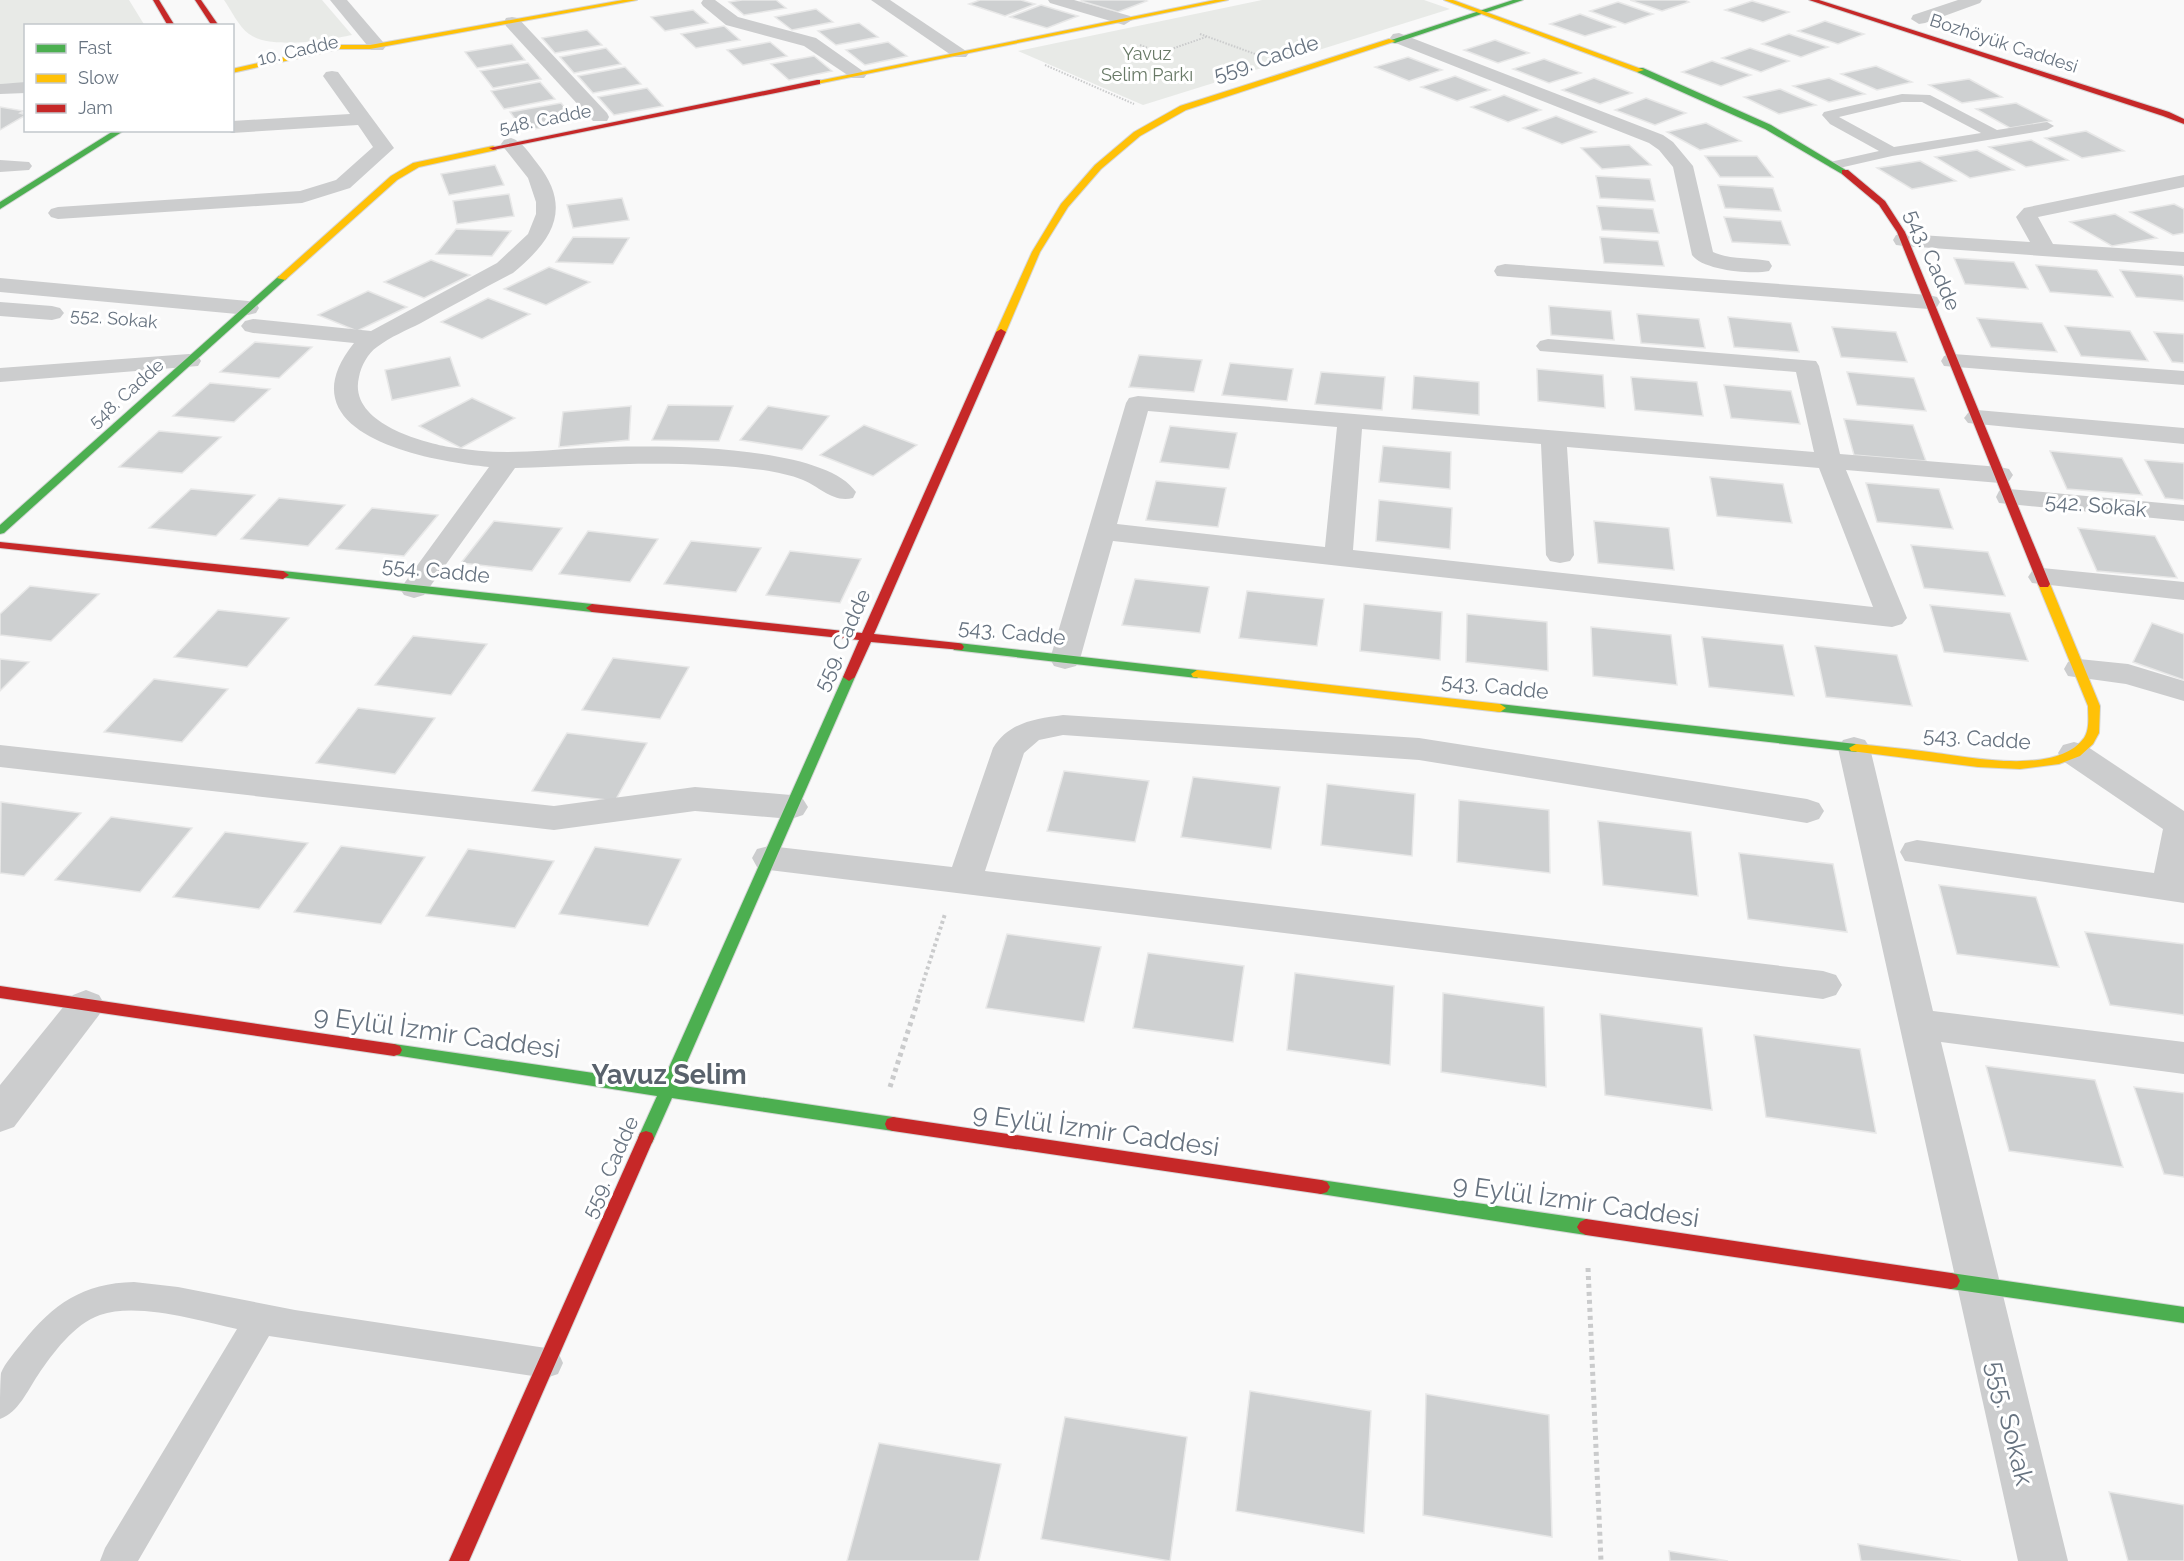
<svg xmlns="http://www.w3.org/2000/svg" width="2184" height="1561" font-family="Raleway,sans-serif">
<rect width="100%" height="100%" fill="#f9f9f9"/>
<!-- green -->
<g fill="#e8eae7">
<path d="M0,0H129L145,26H26L25,83L0,84Z"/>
<path d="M224,0H322L352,35C328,40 270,50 249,34C239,27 231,10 224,0Z"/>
<path d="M1262,0H1424L1450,9L1143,105L1018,51Z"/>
</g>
<!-- building -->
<g fill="#ced0d1" stroke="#e8e8e8" stroke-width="1.5">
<path d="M742,0H776L786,8L744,15L729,2Z"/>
<path d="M980,0H1021L1035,4L1005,16L969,4Z"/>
<path d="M1083,0H1145L1147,1L1118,12L1081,1Z"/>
<path d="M1630,0H1685L1689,2L1662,11Z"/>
<path d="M1752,1L1789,12L1763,22L1725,10Z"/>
<path d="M1618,2L1653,14L1625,24L1590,11Z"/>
<path d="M1041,5L1078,16L1047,28L1010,17Z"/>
<path d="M816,9L833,22L792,30L775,17Z"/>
<path d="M693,10L708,23L665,31L651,17Z"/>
<path d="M1580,14L1615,27L1585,36L1550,24Z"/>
<path d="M1825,21L1864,34L1838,44L1798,31Z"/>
<path d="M859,23L878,37L836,45L818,31Z"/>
<path d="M724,26L740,40L696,48L681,34Z"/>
<path d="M587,30L602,45L555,53L542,38Z"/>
<path d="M1789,34L1828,47L1801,57L1762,44Z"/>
<path d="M1495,40L1529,53L1498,63L1464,50Z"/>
<path d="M770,42L787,56L743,65L727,50Z"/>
<path d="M888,42L907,56L865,65L846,50Z"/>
<path d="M512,44L525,60L477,68L465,52Z"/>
<path d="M606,48L621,64L574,73L560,57Z"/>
<path d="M1750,48L1789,61L1761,72L1722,58Z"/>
<path d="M814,56L832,71L789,80L771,64Z"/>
<path d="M1408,57L1442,70L1409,81L1375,67Z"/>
<path d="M1544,59L1581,73L1549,83L1513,69Z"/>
<path d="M1712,61L1751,75L1721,86L1682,72Z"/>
<path d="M528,63L541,79L493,88L480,71Z"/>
<path d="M1876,66L1912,82L1877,90L1841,74Z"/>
<path d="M625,67L641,84L593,93L578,76Z"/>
<path d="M1455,76L1490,90L1457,101L1421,87Z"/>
<path d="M1594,78L1632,93L1600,104L1562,90Z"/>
<path d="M1829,78L1865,94L1829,102L1793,86Z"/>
<path d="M1969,79L2002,97L1962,103L1929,85Z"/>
<path d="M540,82L555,99L504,109L491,91Z"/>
<path d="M647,88L663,106L614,115L598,97Z"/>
<path d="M1780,89L1816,105L1779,114L1744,97Z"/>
<path d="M1504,95L1541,110L1508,122L1471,107Z"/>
<path d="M1646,98L1686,113L1655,125L1615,110Z"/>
<path d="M561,103L576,121L524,131L510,112Z"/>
<path d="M2016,103L2051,121L2010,128L1976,109Z"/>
<path d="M0,107L24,111L20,113L26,115L0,130Z"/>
<path d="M1556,116L1596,132L1562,144L1523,128Z"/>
<path d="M1706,123L1741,141L1700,150L1667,132Z"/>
<path d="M2086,131L2124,151L2082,158L2045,138Z"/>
<path d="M2031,140L2068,160L2026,167L1989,147Z"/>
<path d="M1629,145L1651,165L1602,169L1581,148Z"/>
<path d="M1977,150L2014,170L1970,178L1935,157Z"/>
<path d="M1705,156H1757L1773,177H1720Z"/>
<path d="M1920,161L1956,181L1912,189L1877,168Z"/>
<path d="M495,165L504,185L449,195L441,174Z"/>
<path d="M1596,176L1650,179L1655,201L1600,198Z"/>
<path d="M1718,185L1773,188L1781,211L1725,208Z"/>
<path d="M509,194L514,216L457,224L453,201Z"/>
<path d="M622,198L629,220L573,228L567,205Z"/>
<path d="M2174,204L2184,209V233L2173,235L2130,212Z"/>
<path d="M1597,206L1653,209L1659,233L1602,230Z"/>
<path d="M2115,214L2157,238L2112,246L2070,222Z"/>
<path d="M1724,217L1781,221L1790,245L1732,242Z"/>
<path d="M456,229L511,231L492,256L436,254Z"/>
<path d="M573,237L629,238L613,264L556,262Z"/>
<path d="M1600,237L1658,241L1664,266L1604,263Z"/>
<path d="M1954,258L2014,262L2028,289L1965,284Z"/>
<path d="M431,260L470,275L424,298L384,282Z"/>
<path d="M2036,265L2097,270L2113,297L2050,292Z"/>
<path d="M549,267L590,282L546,305L504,289Z"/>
<path d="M2120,270L2182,275L2184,278V301L2136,297Z"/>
<path d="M368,291L407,307L357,331L318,315Z"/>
<path d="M488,298L530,314L482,339L441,322Z"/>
<path d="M1549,306L1611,311L1614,340L1551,335Z"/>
<path d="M1637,314L1699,319L1705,348L1641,343Z"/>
<path d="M1728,317L1791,323L1799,352L1734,347Z"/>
<path d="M1977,318L2042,323L2057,352L1991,347Z"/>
<path d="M2065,326L2130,331L2148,361L2081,356Z"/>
<path d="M1832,327L1896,332L1907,362L1841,357Z"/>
<path d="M2154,332L2184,334V363L2172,362Z"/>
<path d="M255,342L312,347L279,378L220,372Z"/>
<path d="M1139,355L1202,360L1194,392L1129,387Z"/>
<path d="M450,357L460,386L392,400L385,370Z"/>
<path d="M1230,363L1293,369L1287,401L1222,395Z"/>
<path d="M1537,369L1603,375L1605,408L1538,401Z"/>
<path d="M1321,372L1385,377L1382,410L1315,404Z"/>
<path d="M1847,372L1914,378L1926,411L1857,405Z"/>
<path d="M1414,376L1479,382V415L1412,409Z"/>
<path d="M1631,377L1697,382L1703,416L1635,410Z"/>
<path d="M210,383L270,389L234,422L173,416Z"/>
<path d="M1724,385L1791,391L1800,424L1731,418Z"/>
<path d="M472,398L515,418L461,448L419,426Z"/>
<path d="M668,405L733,406L719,441L652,440Z"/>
<path d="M631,406L629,440L559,447L563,412Z"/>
<path d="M768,406L829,416L802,450L740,440Z"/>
<path d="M1844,419L1913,425L1926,461L1854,455Z"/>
<path d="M864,425L917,445L873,476L820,455Z"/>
<path d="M1170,426L1237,433L1229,469L1160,462Z"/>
<path d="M159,431L221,437L182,473L119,467Z"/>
<path d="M1383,446L1451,452L1450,489L1379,482Z"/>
<path d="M2050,451L2122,458L2142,495L2067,489Z"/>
<path d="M2145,460L2184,463V500L2165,498Z"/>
<path d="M1710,477L1783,484L1792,523L1717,516Z"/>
<path d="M1156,481L1226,488L1218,527L1146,520Z"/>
<path d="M1866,483L1939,489L1953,529L1877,522Z"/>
<path d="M191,489L255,495L216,536L149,528Z"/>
<path d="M279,498L345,505L308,546L241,539Z"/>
<path d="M1379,500L1452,508L1450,549L1376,541Z"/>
<path d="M372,508L438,515L404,556L336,549Z"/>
<path d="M494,521L562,528L532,571L461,563Z"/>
<path d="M1594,521L1669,528L1674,570L1598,563Z"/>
<path d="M2078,528L2155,536L2177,578L2097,571Z"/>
<path d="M588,531L658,539L630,582L559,574Z"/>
<path d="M691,541L761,548L736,592L664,584Z"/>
<path d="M1911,545L1988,552L2005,596L1924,588Z"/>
<path d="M790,551L861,559L840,603L766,595Z"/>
<path d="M1135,579L1209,587L1200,633L1122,625Z"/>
<path d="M30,586L99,594L51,641L0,635V614Z"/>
<path d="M1247,591L1324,599L1317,646L1239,638Z"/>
<path d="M1364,604L1442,612L1440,660L1360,651Z"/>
<path d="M1930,605L2010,613L2028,661L1944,652Z"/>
<path d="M218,610L289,618L247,667L174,657Z"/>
<path d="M1467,614L1547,622L1548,671L1466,662Z"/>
<path d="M2152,623L2184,634V680L2133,662Z"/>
<path d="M1591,627L1671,635L1677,685L1593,676Z"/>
<path d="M413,636L487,644L451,695L375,685Z"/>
<path d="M1702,637L1783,645L1794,696L1709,687Z"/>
<path d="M1815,646L1897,655L1912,706L1826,697Z"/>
<path d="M613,658L689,667L660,719L582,710Z"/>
<path d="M0,659L29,662L0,691Z"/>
<path d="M154,679L228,689L182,742L104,732Z"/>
<path d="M358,708L435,718L395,774L316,763Z"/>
<path d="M567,733L647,743L615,801L532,791Z"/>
<path d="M1064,771L1149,781L1135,842L1047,831Z"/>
<path d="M1193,777L1280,787L1271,849L1181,837Z"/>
<path d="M1327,784L1415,794L1412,856L1321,845Z"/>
<path d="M1459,800L1549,810L1550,873L1457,862Z"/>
<path d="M1,802L81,813L24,876L0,873Z"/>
<path d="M111,817L192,828L140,892L55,880Z"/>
<path d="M1598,821L1691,832L1698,896L1603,885Z"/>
<path d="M225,832L308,843L259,909L173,897Z"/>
<path d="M341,846L425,857L381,924L294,912Z"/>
<path d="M595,847L681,859L648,926L559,914Z"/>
<path d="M468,849L554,861L515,928L426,916Z"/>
<path d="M1739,853L1833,864L1847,932L1748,919Z"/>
<path d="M1939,885L2036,897L2059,967L1957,954Z"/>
<path d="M2085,932L2184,944V1015L2110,1005Z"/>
<path d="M1007,934L1101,947L1084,1022L986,1008Z"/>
<path d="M1148,953L1244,966L1233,1042L1133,1028Z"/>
<path d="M1295,973L1394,986L1390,1065L1287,1050Z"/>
<path d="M1443,993L1544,1007L1546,1087L1441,1072Z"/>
<path d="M1600,1014L1702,1028L1712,1110L1605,1095Z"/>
<path d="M1754,1035L1860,1049L1876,1133L1766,1117Z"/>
<path d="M1986,1066L2095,1080L2123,1167L2009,1151Z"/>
<path d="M2134,1087L2184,1093V1177L2164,1174Z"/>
<path d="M1250,1391L1371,1411L1364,1533L1236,1511Z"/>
<path d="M1426,1394L1549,1415L1552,1537L1423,1515Z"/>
<path d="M1065,1417L1187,1437L1170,1561L1041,1539Z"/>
<path d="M879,1443L1001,1464L979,1561H847Z"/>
<path d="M2109,1492L2184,1505V1561H2128Z"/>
<path d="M1858,1544L1961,1561H1861Z"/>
<path d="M1669,1551L1728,1561H1670Z"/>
</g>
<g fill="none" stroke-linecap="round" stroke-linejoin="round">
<!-- fast casing -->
<g stroke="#d5d6d7" stroke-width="2">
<g id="fast">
<path d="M1513,0H1523L1395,43L1388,41Z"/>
<path d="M1637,68H1643L1771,125L1849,172L1842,174L1765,129L1637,72Z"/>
<path d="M115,130H125L0,209V202Z"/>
<path d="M279,276L287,278L4,533L0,534V525Z"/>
<path d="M283,571L592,604L598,608L592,612L279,577L277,575L279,573Z"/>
<path d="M958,643L1197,670L1203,674L1197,678L954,650L952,647L954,644Z"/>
<path d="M849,673L855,677L677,1085L893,1117L899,1119L901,1124L899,1129L893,1131L672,1098L652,1143L646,1145L640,1143L638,1138L657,1096L388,1054L386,1050L388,1046L394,1044L662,1083L843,677Z"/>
<path d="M1500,704L1856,744L1863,748L1856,752L1495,711L1494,708Z"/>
<path d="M1321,1180L1586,1219L1592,1222L1595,1227L1592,1232L1586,1235L1321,1194L1315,1192L1312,1187L1315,1182Z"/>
<path d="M1951,1273L2184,1307V1323L1951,1289L1945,1287L1942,1281L1945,1275Z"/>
</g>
</g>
<!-- slow casing -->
<g stroke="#d5d6d7" stroke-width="2">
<g id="slow">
<path d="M623,0H637L370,49H339L232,73V69L339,45H370Z"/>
<path d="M1215,0H1228L817,84L813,82Z"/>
<path d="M1444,0H1453L1644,70L1637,72Z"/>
<path d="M1389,39L1396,41L1186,110L1140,136L1101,169L1068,207L1040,252L1006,332L998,334L996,332L1032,252L1061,204L1095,165L1134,132L1180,106Z"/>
<path d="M493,146L497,148L496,150L419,167L397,180L285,280L277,278L391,176L413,163Z"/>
<path d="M2044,580L2050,584L2100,706L2099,733L2093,744L2080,756L2059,764L2020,769L1978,767L1851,751L1849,748L1856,744C1880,746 1905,749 1929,752C1969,757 2056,776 2084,738C2090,729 2088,716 2088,706L2038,584Z"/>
<path d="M1197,670L1500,704L1506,708L1500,712L1193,677L1191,674Z"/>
</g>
</g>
<!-- jam casing -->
<g stroke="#d5d6d7" stroke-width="2">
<g id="jam">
<path d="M153,0H159L175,26H168Z"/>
<path d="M195,0H201L219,26H212Z"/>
<path d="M1809,0H1819L2169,112L2184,119V124L2163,116Z"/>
<path d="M817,80H820V84L493,150L489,148Z"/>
<path d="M1842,170H1848L1885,201L1905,232L2050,584L2048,587H2040L2038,584L1897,232L1879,205L1842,174Z"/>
<path d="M1001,329L1006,332L874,634L958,643L962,644L964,647L962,650L871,642L855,677L849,681L843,677L859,640L592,612L586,608L592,604L862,633L996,332Z"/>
<path d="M0,542L283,571L289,575L283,579L0,548Z"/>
<path d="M0,986L394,1044L400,1046L402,1050L400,1054L394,1056L0,998Z"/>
<path d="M893,1117L1321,1180L1327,1182L1330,1187L1327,1192L1321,1194L893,1131L887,1129L885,1124L887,1119Z"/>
<path d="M646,1131L652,1133L654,1138L469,1561H449L638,1138L640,1133Z"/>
<path d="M1586,1219L1951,1273L1957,1275L1960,1281L1957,1287L1951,1289L1586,1235L1580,1232L1577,1227L1580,1222Z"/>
</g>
</g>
<!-- path-far2 -->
<g stroke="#cacbcc" stroke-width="2" stroke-dasharray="1.5 1.5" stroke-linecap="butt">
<path d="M1200,34L1258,55"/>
<path d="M1140,45L1160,53L1206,37"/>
<path d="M1045,65L1134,104"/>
</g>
<!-- path-far1 -->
<path stroke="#cacbcc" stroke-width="4" stroke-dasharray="3 3" stroke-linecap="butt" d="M918,998L945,914"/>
<!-- path -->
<g stroke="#cacbcc" stroke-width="5" stroke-dasharray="4 4" stroke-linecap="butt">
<path d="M890,1087L919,997"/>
<path d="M1588,1268L1601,1561"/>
</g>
<!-- lane -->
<g fill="#cccdce" fill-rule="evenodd">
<path d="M1902,94L1930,95L1997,130L2047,122L2054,126L2047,130L1892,156L1835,169L1830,168L1828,165L1830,162L1879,151L1830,124L1822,115L1824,112ZM1902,102H1922L1981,133L1894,147L1839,117Z"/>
<path d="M134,1282L178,1287L295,1310L546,1348L558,1352L563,1363L558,1374L546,1378L269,1336L138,1561H100L105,1548L237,1329C200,1321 138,1302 100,1315C74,1324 53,1353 38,1375C27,1391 19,1412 0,1419C0,1408 0,1383 1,1373C5,1363 15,1352 22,1343C53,1304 83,1283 134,1282Z"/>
</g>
<!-- street -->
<g fill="#cccdce" fill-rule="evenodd">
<path d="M330,0H347L383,42L386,46L383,50H371Z"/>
<path d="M703,0H715L738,17L816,38L867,74L864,78H852L804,46L726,25L703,6L701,3Z"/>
<path d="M871,0H890L969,53L966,57H954Z"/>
<path d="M1048,0H1074L1130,16L1132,20L1124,25L1050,3Z"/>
<path d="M1958,0H1982L1980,3L1925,23L1919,24L1911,19L1913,15Z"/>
<path d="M512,17L518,18L607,113L609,117L607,121H593L506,26L504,22L506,18Z"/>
<path d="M1399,33L1663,135L1673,142L1693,166L1713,252C1730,260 1751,257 1769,261L1772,266L1769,271C1752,275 1702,270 1692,255L1673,167L1659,150L1649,143L1393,42L1390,38L1393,34Z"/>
<path d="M332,71L338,72L394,148L350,188L302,203L58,219L51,217L48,213L51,209L58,207L300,191L336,180L373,147L358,125L232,133L225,130H232V121L350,114L323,76L326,72Z"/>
<path d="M26,82V93L0,94V84Z"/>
<path d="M511,138C522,141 530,154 537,163C573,208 553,240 513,273C482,289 452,306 421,323C407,330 390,337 377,347C368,353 361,366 359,377C348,421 417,441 449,447C469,450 488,452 508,452C534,452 559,449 585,448C643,445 822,442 856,492L853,498C833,503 820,487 803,480C791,475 776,472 763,470C679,459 600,465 515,468L424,595L414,598L404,595L400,589L489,467C426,461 281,434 354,343L253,333L245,331L241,326L245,321L253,319L371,331L497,263L528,234L536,214V202L528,178L501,144L504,140Z"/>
<path d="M0,160L29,162L32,166L29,170L0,172Z"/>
<path d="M2184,175V187L2038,217L2053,244L2184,252V266L1904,246L1896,245L1893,240L1896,235L1904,234L2030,242L2016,217L2024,208Z"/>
<path d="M1505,264L1929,295L1937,297L1940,302L1937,307L1929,309L1497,276L1494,271L1497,266Z"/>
<path d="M0,278L248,301L256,303L259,308L256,313L248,315L0,292Z"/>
<path d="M0,302L52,306L60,308L64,313L60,318L52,320L0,316Z"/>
<path d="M1548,339L1816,361L1819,366L1840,454L2000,467L2009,469L2013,475L2009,481L2000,483L1846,470L1907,618L1902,624L1892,627L1113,541L1080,659L1076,666L1065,669L1054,666L1050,659L1126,403L1129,398L1138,396L1814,452L1796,372L1540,351L1536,346L1540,341ZM1148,411L1337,427L1325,547L1117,524ZM1362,429L1541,444L1546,555L1550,561L1560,563L1570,561L1574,555L1567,447L1819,468L1873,607L1353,550Z"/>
<path d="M189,354L198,356L201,361L198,366L0,382V368Z"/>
<path d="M1953,354L2184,371V385L1944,366L1941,361L1944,356Z"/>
<path d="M1977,410L2184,428V444L1968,423L1964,418L1968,413Z"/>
<path d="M2009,489L2184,505V521L1999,503L1996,497L1999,491Z"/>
<path d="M2042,568L2184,582V600L2032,583L2028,577L2032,571Z"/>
<path d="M2079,659L2128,664L2184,681V701L2126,684L2068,676L2064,669L2068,662Z"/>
<path d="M1063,715L1419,738L1807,799L1819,803L1824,811L1819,819L1807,823L1419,760L1063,735L1039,740L1024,753L985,871L1823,971L1836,975L1842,985L1836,995L1823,999L769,870L757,867L752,858L757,849L769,846L952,867L993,748C1009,722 1035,719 1063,715Z"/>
<path d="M1854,737L1865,740L1870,748L1933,1011L2184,1042V1074L1941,1042L2068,1561H2018L1838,748L1843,740Z"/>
<path d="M2074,742L2085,745L2184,811V903L1905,861L1900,852L1905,843L1917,840L2154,873L2163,829L2063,761L2058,753L2063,745Z"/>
<path d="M0,745L554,806L695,787L791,795L803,799L808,807L803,815L791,819L695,811L554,830L0,767Z"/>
<path d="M86,990L99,995L105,1005L99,1015L14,1127L0,1132V1085L73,995Z"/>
</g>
<!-- fast -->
<use href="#fast" fill="#4caf50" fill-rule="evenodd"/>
<!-- slow -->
<use href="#slow" fill="#ffc107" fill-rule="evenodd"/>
<!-- jam -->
<use href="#jam" fill="#c62828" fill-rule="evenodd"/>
</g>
<g text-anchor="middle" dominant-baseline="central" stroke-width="6" stroke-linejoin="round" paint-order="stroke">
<!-- far-street labels -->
<g font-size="18" fill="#677380" stroke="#fff">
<text transform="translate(2004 43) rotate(18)">Bozhöyük Caddesi</text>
<text transform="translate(298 50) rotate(-13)">10. Cadde</text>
<text transform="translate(545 119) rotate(-11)">548. Cadde</text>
<text transform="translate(114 318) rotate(5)">552. Sokak</text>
<text transform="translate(126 393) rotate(-42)">548. Cadde</text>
</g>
<!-- far-park labels -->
<g font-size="18" fill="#687966" stroke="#fff">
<text x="1147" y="53">Yavuz<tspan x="1147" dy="21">Selim Parkı</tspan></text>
</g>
<!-- street labels -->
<g font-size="21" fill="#677380" stroke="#fff">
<text transform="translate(1266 58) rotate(-18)">559. Cadde</text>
<text transform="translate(1933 260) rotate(66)">543. Cadde</text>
<text transform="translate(2096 505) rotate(5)">542. Sokak</text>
<text transform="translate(436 570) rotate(6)">554. Cadde</text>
<text transform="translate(1012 632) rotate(6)">543. Cadde</text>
<text transform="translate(842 640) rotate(-66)">559. Cadde</text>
<text transform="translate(1495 686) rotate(6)">543. Cadde</text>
<text transform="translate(1977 738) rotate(4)">543. Cadde</text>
<text transform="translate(610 1167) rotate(-66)">559. Cadde</text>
</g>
<!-- near-street labels -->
<g font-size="26" fill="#677380" stroke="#fff">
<text transform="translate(437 1032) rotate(8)">9 Eylül İzmir Caddesi</text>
<text transform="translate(1096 1130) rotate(8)">9 Eylül İzmir Caddesi</text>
<text transform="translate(1576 1201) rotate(8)">9 Eylül İzmir Caddesi</text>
<text transform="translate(2010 1423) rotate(76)">555. Sokak</text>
</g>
<!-- district labels -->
<g font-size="27" font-weight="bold" fill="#59626c" stroke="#fff">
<text x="669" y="1074">Yavuz Selim</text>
</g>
</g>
<!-- legend -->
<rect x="24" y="24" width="210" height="108" fill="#ffffff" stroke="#c2c7cc" stroke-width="1.5"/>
<rect x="36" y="44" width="30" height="9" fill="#4caf50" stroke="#c2c7cc" stroke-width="1.5"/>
<text x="78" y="54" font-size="18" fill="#677380">Fast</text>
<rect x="36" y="74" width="30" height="9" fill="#ffc107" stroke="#c2c7cc" stroke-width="1.5"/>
<text x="78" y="84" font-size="18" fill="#677380">Slow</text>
<rect x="36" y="104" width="30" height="9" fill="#c62828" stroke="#c2c7cc" stroke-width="1.5"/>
<text x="78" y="114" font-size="18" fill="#677380">Jam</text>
</svg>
